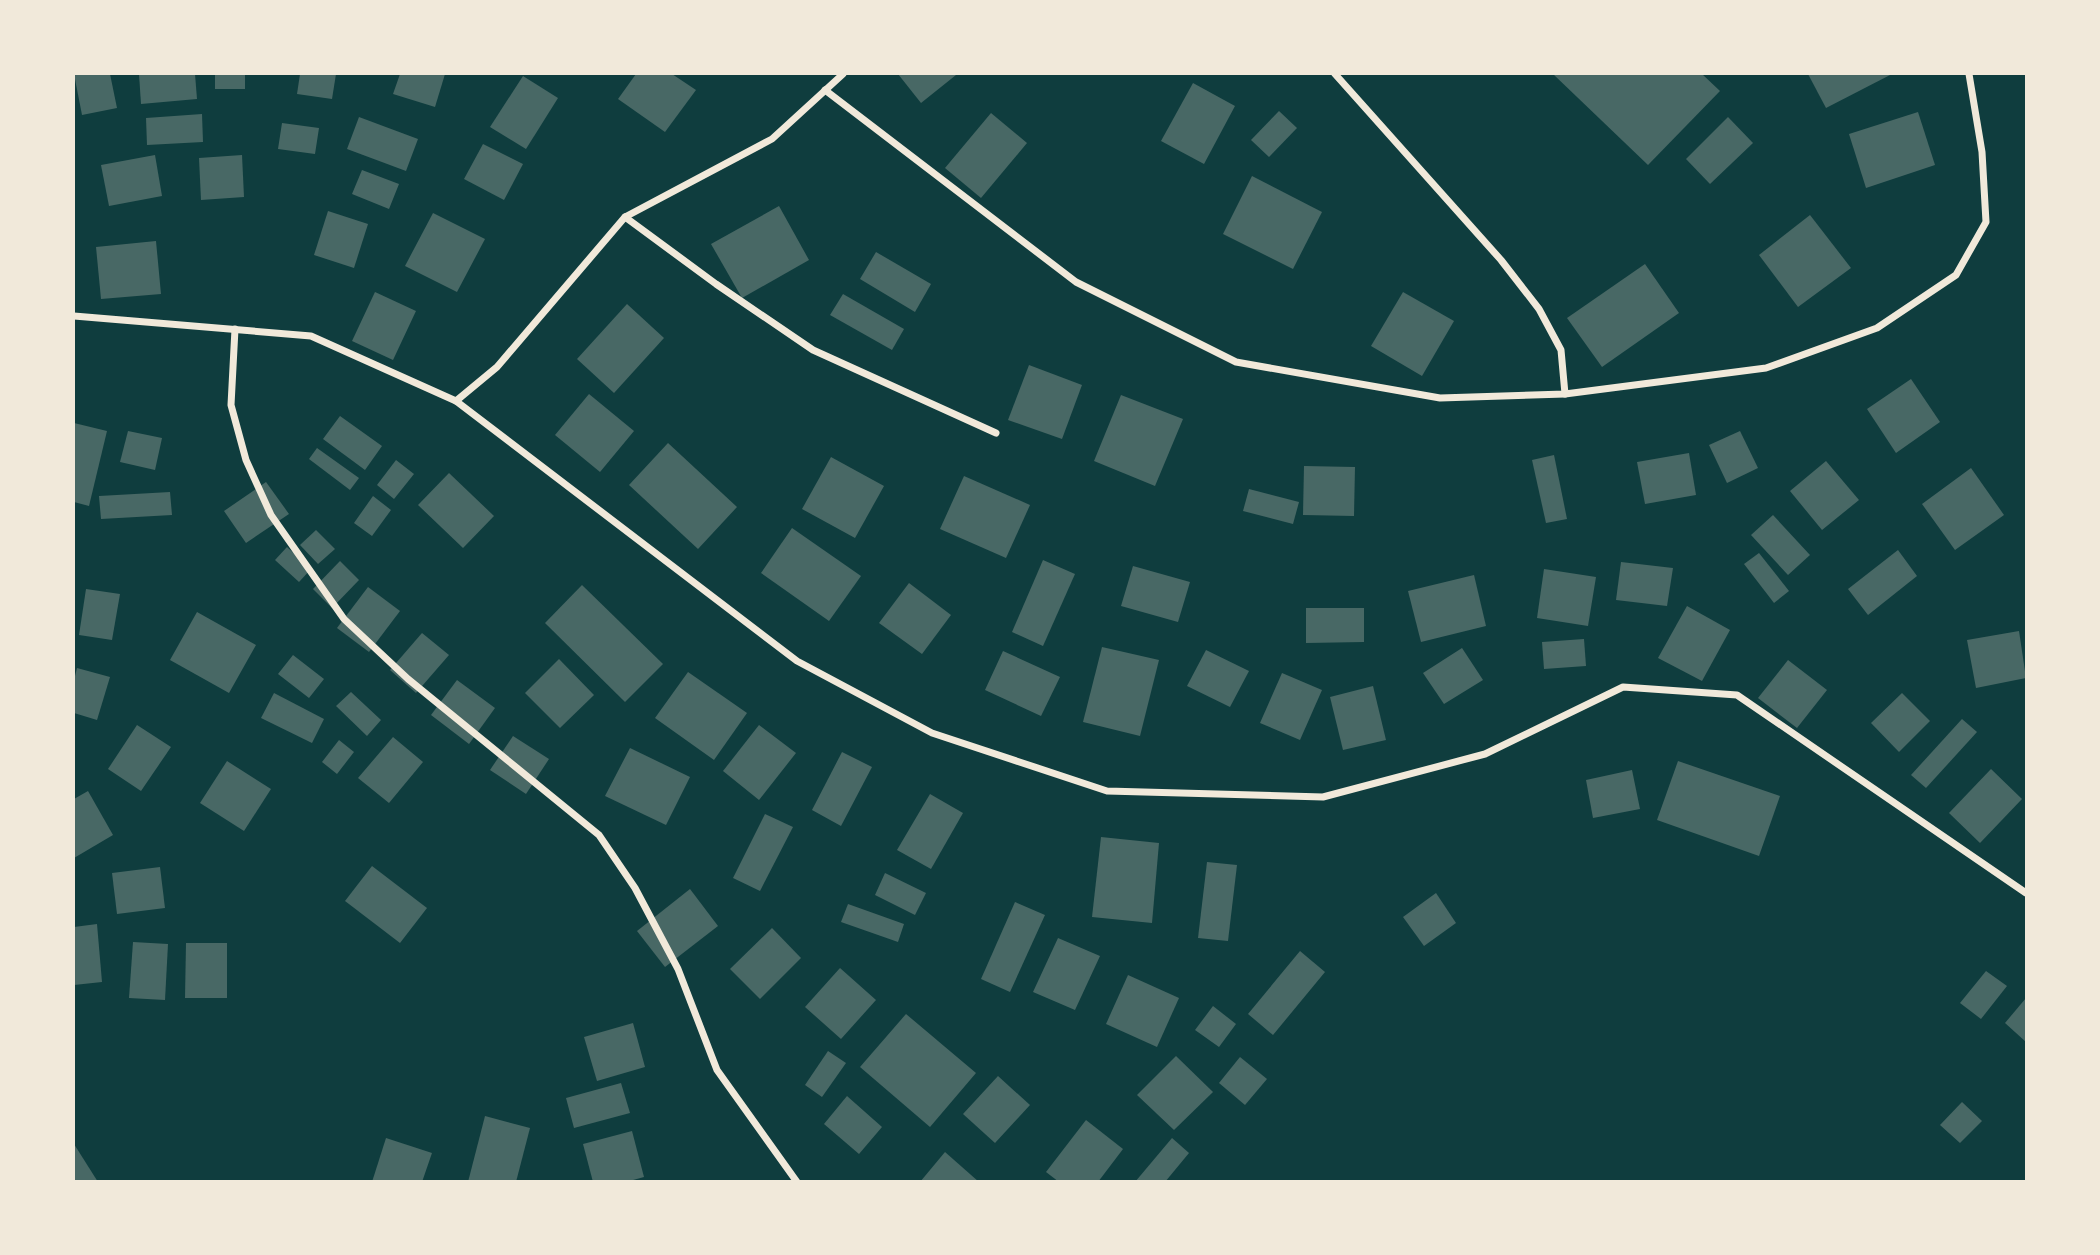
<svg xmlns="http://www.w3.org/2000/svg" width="2100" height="1255" font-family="'Exo 2',sans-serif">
<rect width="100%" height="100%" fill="#0f3d3e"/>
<!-- building -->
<g fill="#486865">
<path d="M74,74H110L117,108L82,115Z"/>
<path d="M139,74H195L197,99L141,104Z"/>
<rect x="215" y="74" width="30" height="15"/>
<path d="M300,74H336L332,99L297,94Z"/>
<path d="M400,74H445L435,107L393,94Z"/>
<path d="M636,74H672L696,90L665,132L618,99Z"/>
<path d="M898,74H954L956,75L921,103Z"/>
<path d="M1553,74H1702L1720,91L1648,165Z"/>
<path d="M1808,74H1892L1826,108Z"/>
<path d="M523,76L558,98L526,149L490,127Z"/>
<path d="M1193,83L1235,106L1204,164L1161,141Z"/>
<path d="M1279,111L1297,128L1269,157L1251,140Z"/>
<path d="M1918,112L1935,165L1866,188L1849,134Z"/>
<path d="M991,113L1027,143L981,198L945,168Z"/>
<path d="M202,114L203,142L147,145L146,118Z"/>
<path d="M359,117L418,139L406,171L347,149Z"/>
<path d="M1728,117L1753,143L1710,184L1686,159Z"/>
<path d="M282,123L319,128L315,154L278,149Z"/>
<path d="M483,144L523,164L504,200L464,179Z"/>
<path d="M155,155L162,196L109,206L101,165Z"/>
<path d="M242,155L244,197L201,200L199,158Z"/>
<path d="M362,170L399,184L389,209L352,194Z"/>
<path d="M1252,176L1322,212L1293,269L1223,234Z"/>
<path d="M779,206L809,260L742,298L711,244Z"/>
<path d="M328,211L368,224L354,268L314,255Z"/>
<path d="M433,213L485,239L457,292L405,266Z"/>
<path d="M1810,215L1851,268L1798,307L1759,255Z"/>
<path d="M156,241L161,294L101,299L96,247Z"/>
<path d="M876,252L931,284L915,312L860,279Z"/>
<path d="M1645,264L1679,313L1602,367L1567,318Z"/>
<path d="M375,292L416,311L393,360L352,341Z"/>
<path d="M1403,292L1454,321L1422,376L1371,346Z"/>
<path d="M843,294L904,329L892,350L830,315Z"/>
<path d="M627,304L664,338L614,393L577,359Z"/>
<path d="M1029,365L1082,385L1062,439L1008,420Z"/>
<path d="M1911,379L1940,422L1896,453L1867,409Z"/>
<path d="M589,394L634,431L600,472L555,435Z"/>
<path d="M1121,395L1183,419L1155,486L1094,461Z"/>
<path d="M340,416L382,446L365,470L323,439Z"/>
<path d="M74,423L107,431L89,506L74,502Z"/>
<path d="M128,431L162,438L155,470L120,462Z"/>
<path d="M1740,431L1758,468L1727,483L1709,445Z"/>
<path d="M668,443L737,507L698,549L629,485Z"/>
<path d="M317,448L359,478L350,490L309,459Z"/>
<path d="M1689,453L1696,495L1645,504L1637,462Z"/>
<path d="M1554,455L1567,519L1546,523L1532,460Z"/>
<path d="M831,457L884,486L855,538L802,509Z"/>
<path d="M396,460L414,474L394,499L377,485Z"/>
<path d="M1826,461L1859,500L1822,530L1790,491Z"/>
<path d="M1304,466L1355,467L1354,516L1303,515Z"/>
<path d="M1971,468L2004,515L1955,550L1922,504Z"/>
<path d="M449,473L494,516L463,548L418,505Z"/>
<path d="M964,476L1030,505L1006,558L940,529Z"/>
<path d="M266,482L289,514L246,543L224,511Z"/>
<path d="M1249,489L1299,502L1293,524L1243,511Z"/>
<path d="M170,492L172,515L101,519L99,496Z"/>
<path d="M373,496L391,510L372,536L354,523Z"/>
<path d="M1773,515L1810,555L1788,575L1751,535Z"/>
<path d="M792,528L861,576L829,621L761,573Z"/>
<path d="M316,530L335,549L318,564L300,545Z"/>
<path d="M287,547L311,569L299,582L275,560Z"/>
<path d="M1898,550L1917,576L1868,615L1848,589Z"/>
<path d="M1759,553L1789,591L1774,603L1744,564Z"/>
<path d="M1043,560L1075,574L1043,646L1012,632Z"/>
<path d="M340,561L359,580L332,608L313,589Z"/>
<path d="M1621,562L1673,568L1667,606L1616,600Z"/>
<path d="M1133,566L1190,582L1178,622L1121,606Z"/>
<path d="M1544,569L1596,577L1588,626L1537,618Z"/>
<path d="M1474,575L1486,626L1421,642L1408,591Z"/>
<path d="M909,583L951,615L922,654L879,623Z"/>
<path d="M582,585L663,664L625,702L545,623Z"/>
<path d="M368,587L400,611L369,652L337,628Z"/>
<path d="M86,589L120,594L112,640L79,635Z"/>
<path d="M1687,606L1730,630L1702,681L1658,658Z"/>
<path d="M1306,608H1364V642L1306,643Z"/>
<path d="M197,612L256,645L229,693L170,660Z"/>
<path d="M2019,631L2026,678L1976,688L1967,640Z"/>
<path d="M422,633L449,655L416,693L390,670Z"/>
<path d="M1584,639L1586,666L1544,669L1542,642Z"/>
<path d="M1102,647L1159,660L1140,736L1083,722Z"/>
<path d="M1462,648L1483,680L1444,704L1423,673Z"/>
<path d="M1206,650L1249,671L1230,707L1187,686Z"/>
<path d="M1003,651L1060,677L1041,716L985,690Z"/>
<path d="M293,655L324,679L309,698L278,674Z"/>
<path d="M559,659L594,695L560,728L525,693Z"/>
<path d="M1788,660L1827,690L1797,728L1758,698Z"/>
<path d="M77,668L110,677L97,720L74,713V680Z"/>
<path d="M688,672L747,713L714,760L655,718Z"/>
<path d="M1282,673L1322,690L1300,740L1260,723Z"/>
<path d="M457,680L495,708L469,744L431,715Z"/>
<path d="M1373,686L1386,740L1343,750L1330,697Z"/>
<path d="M351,692L381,720L367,736L336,706Z"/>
<path d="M274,693L324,719L312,743L261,718Z"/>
<path d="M1902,693L1930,721L1899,752L1871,723Z"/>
<path d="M1962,719L1977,732L1926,788L1911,775Z"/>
<path d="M137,725L171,747L141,791L108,769Z"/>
<path d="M759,725L796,753L759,800L723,771Z"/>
<path d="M513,736L549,759L526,794L490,770Z"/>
<path d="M393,737L423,762L389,803L358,778Z"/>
<path d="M339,740L354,752L337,774L322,762Z"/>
<path d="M630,748L690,777L666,825L605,796Z"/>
<path d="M842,752L872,767L841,826L812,810Z"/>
<path d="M227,761L271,789L244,831L200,803Z"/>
<path d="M1678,761L1780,796L1759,856L1657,820Z"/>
<path d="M1991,769L2022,799L1980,843L1949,813Z"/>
<path d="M1632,770L1640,809L1593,818L1586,780Z"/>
<path d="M88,791L113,835L74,858V799Z"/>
<path d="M930,794L963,813L931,869L897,850Z"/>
<path d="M765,814L793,827L760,891L733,878Z"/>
<path d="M1101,837L1159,843L1152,923L1092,917Z"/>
<path d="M1207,862L1237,865L1228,941L1198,938Z"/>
<path d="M372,866L427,908L400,943L345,901Z"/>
<path d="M160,867L165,908L117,914L112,873Z"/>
<path d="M885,873L926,893L915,915L875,895Z"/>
<path d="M690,889L718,926L665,967L637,931Z"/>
<path d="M1436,893L1456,923L1424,946L1403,917Z"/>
<path d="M1015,902L1045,915L1010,992L981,979Z"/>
<path d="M848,904L904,924L898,942L841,922Z"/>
<path d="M97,924L102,982L74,985V927Z"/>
<path d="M772,928L801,958L760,999L730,969Z"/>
<path d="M1058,938L1100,956L1075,1010L1033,992Z"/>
<path d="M133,942L168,944L165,1000L129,998Z"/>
<path d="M186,943H227V998H185Z"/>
<path d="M1300,951L1325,972L1273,1035L1248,1014Z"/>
<path d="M840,968L876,1000L841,1039L805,1007Z"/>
<path d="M1986,971L2007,986L1981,1019L1960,1003Z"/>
<path d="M1128,975L1179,998L1157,1047L1106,1024Z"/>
<path d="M2026,998V1042L2005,1023Z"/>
<path d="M1213,1006L1236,1024L1219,1047L1195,1030Z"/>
<path d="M906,1014L976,1073L930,1127L860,1067Z"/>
<path d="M633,1023L645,1067L597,1081L584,1037Z"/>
<path d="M828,1051L846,1063L822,1097L805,1085Z"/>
<path d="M1176,1056L1213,1092L1174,1130L1137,1095Z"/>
<path d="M1240,1057L1267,1079L1245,1105L1219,1083Z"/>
<path d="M998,1076L1030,1105L995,1143L963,1114Z"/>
<path d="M621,1083L630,1113L574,1128L566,1098Z"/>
<path d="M847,1096L882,1127L859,1154L824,1124Z"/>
<path d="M1962,1102L1982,1121L1960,1143L1940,1125Z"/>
<path d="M485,1116L530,1128L516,1182H468Z"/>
<path d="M1086,1120L1123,1149L1098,1182H1059L1046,1172Z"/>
<path d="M632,1131L644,1177L626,1182H593L583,1144Z"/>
<path d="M386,1138L432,1153L422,1182H372Z"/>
<path d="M1172,1138L1189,1153L1165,1182H1135Z"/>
<path d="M74,1144L98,1182H74Z"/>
<path d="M945,1152L979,1182H920Z"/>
</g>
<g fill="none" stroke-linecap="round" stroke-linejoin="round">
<!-- minor -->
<g stroke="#f1e9da" stroke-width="7">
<path d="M1335,74L1501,260L1539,309L1561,350L1565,394"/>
<path d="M825,90L1076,282L1236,362L1440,398L1565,394L1766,368L1877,328L1956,275L1986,222L1982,152L1969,74"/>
<path d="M625,217L716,284L813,350L996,433"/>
<path d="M74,316L311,336L456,401L797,661L932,733L1107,791L1323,797L1485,754L1623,687L1737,695L2026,893"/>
<path d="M235,329L231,405L246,460L271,515L344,619L408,679L599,835L635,888L678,969L717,1070L797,1182"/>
<path d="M456,401L497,367L625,217L772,139L843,74"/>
</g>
</g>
<!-- border -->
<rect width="2100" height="1255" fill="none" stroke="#f1e9da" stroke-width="150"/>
</svg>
